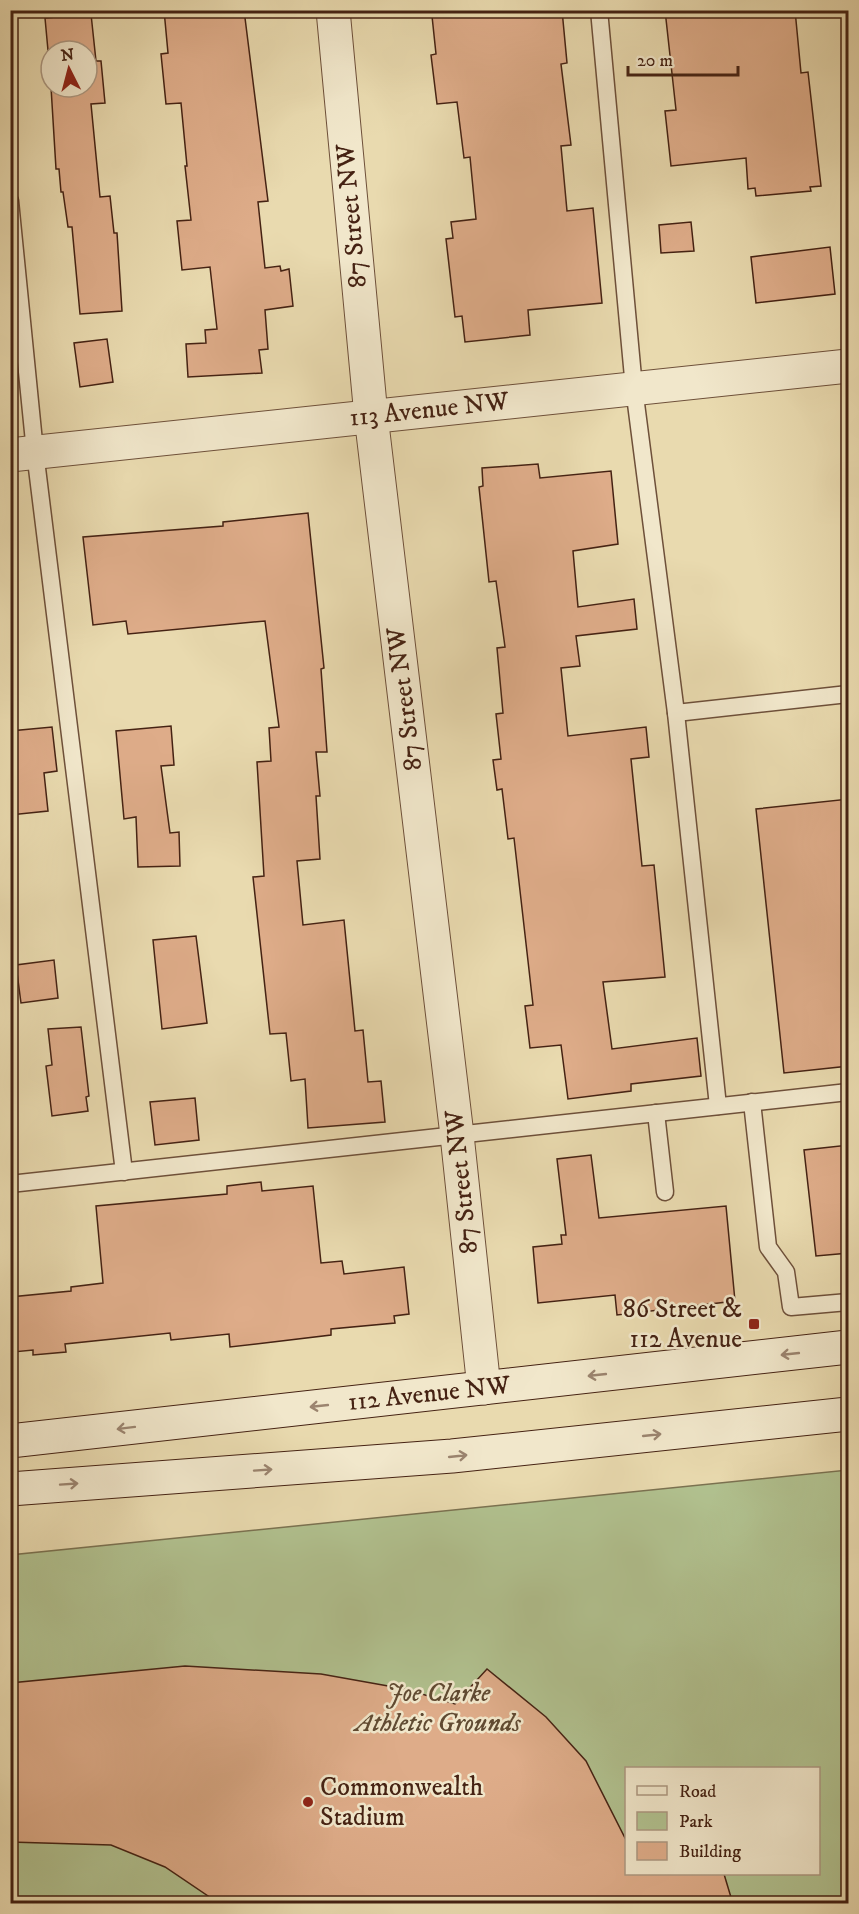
<svg xmlns="http://www.w3.org/2000/svg" width="859" height="1914" font-family="'IM FELL DW Pica',serif">
<rect width="100%" height="100%" fill="#e9daaf"/>
<filter id="stains"><feTurbulence type="fractalNoise" baseFrequency=".00333" numOctaves="4"/><feColorMatrix values="0 0 0 0 .2 0 0 0 0 .09 0 0 0 0 .02 0 0 0 .5 -.17"/></filter>
<radialGradient id="worn" r=".72"><stop offset=".6" stop-color="#630" stop-opacity="0"/><stop offset="1" stop-color="#630" stop-opacity=".3"/></radialGradient>
<!-- green -->
<path fill="#b1c18f" stroke="#7b7251" stroke-width="1.5" fill-rule="evenodd" d="M848,1470V1903H11L10,1555ZM626,1768H818V1874H626Z"/>
<!-- building -->
<g fill="#deac89" stroke="#452213" stroke-width="1.5">
<path d="M164,10H244L268,201L258,202L265,268L280,266L281,271L289,269L293,306L265,310L268,349L259,350L262,373L188,377L186,344L206,343L205,330L217,329L210,267L182,270L177,221L191,220L185,166H187L181,103L166,104L161,54L168,53Z"/>
<path d="M436,10H562L567,63L561,64L571,145L561,146L567,211L593,208L602,303L528,310L530,335L465,342L462,316L455,317L446,239L453,238L451,222L476,219L470,157L464,158L457,102L437,104L431,55L436,54L432,16H436Z"/>
<path d="M665,10H795L801,73L808,72L821,186L810,187L811,191L756,196L755,188L748,189L746,158L671,166L665,111L676,110Z"/>
<path d="M91,14L96,61H101L105,103L91,104L100,197L110,196L114,233H117L122,311L80,314L72,227H68L63,192H61L59,169H56L51,87H87V51H51V83L45,18Z"/>
<path d="M691,222L694,251L661,253L659,225Z"/>
<path d="M830,247L835,294L756,303L751,257Z"/>
<path d="M107,339L113,382L80,387L74,343Z"/>
<path d="M538,464L540,478L611,471L618,544L573,551L578,607L634,599L637,629L576,636L580,666L561,668L568,736L646,727L649,757L631,759L642,866L654,865L665,977L603,982L612,1049L697,1038L701,1076L631,1084V1091L568,1099L561,1045L530,1048L525,1006L533,1005L514,838L508,839L502,789L497,790L493,760L501,759L496,714L503,713L497,648L505,647L496,581L489,582L479,487L483,486L482,468Z"/>
<path d="M308,513L324,668L321,669L327,752H316L320,796H316L320,859L297,861L303,925L344,920L355,1031L363,1030L368,1082L381,1081L385,1122L308,1128L305,1079L291,1081L286,1033L270,1034L253,877L264,876L257,762L271,761L269,728L279,727L265,621L128,634L126,621L93,625L83,537L223,526V522Z"/>
<path d="M171,726L174,765L161,766L170,833L179,832L180,866L138,867L136,817L124,819L116,731Z"/>
<path d="M52,727L57,771L44,773L48,811L10,815V731Z"/>
<path d="M849,799V1066L784,1073L756,809Z"/>
<path d="M196,936L207,1023L162,1029L153,940Z"/>
<path d="M54,960L58,998L21,1003L16,965Z"/>
<path d="M81,1027L89,1096L86,1097L88,1111L52,1116L46,1066L52,1065L48,1029Z"/>
<path d="M195,1098L199,1140L155,1145L150,1102Z"/>
<path d="M849,1145V1253L816,1256L804,1150Z"/>
<path d="M591,1155L599,1218L726,1206L735,1301L617,1315L615,1295L538,1303L533,1247L562,1244L561,1235H566L557,1159Z"/>
<path d="M261,1182L262,1191L313,1186L321,1263L342,1261L344,1274L404,1267L409,1314L394,1316L395,1323L331,1329V1335L230,1347L229,1334L171,1340L170,1333L65,1344L66,1352L33,1355V1350L13,1352L10,1297L71,1291V1287L103,1283L96,1206L227,1194V1186Z"/>
<path d="M185,1666L321,1674L405,1689L455,1704L487,1669L546,1717L586,1761L627,1842V1874H724L733,1904H220L165,1867L111,1845L10,1842V1683Z"/>
</g>
<g fill="none" stroke-linecap="round" stroke-linejoin="round">
<!-- lane casing -->
<g stroke="#6e503a" stroke-width="19">
<g id="lane">
<path d="M599,10L634,388L676,713L718,1106"/>
<path d="M10,201L35,452L124,1172"/>
<path d="M676,713L848,694"/>
<path d="M752,1102L768,1247L786,1272L791,1307L848,1302"/>
<path d="M656,1113L665,1192"/>
<path d="M10,1184L848,1092"/>
</g>
</g>
<!-- street casing -->
<g stroke="#6e503a" stroke-width="35">
<g id="street">
<path d="M333,10L371,416L457,1135L484,1388"/>
<path d="M10,455L848,366"/>
</g>
</g>
<!-- secondary casing -->
<g stroke="#452213" stroke-width="35">
<g id="secondary">
<path d="M10,1441L848,1347"/>
<path d="M10,1489L452,1456L848,1414"/>
</g>
</g>
<!-- lane -->
<use href="#lane" stroke="#f1e7cb" stroke-width="16"/>
<!-- street -->
<use href="#street" stroke="#f1e7cb" stroke-width="33"/>
<!-- secondary -->
<use href="#secondary" stroke="#f1e7cb" stroke-width="33"/>
</g>
<!-- one-way arrows -->
<defs><path id="oneway-shaft" d="M-6 0H5M1.5-3L5.5 0L1.5 3" fill="none" stroke-width="1.6" stroke-linecap="round" stroke-linejoin="round" transform="scale(1.5)"/></defs>
<g stroke="#9b846f">
<use href="#oneway-shaft" transform="translate(790 1354) rotate(174)"/>
<use href="#oneway-shaft" transform="translate(597 1375) rotate(174)"/>
<use href="#oneway-shaft" transform="translate(319 1406) rotate(174)"/>
<use href="#oneway-shaft" transform="translate(126 1428) rotate(173)"/>
<use href="#oneway-shaft" transform="translate(652 1435) rotate(-6)"/>
<use href="#oneway-shaft" transform="translate(458 1456) rotate(-6)"/>
<use href="#oneway-shaft" transform="translate(263 1470) rotate(-4)"/>
<use href="#oneway-shaft" transform="translate(69 1484) rotate(-4)"/>
</g>
<!-- markers -->
<g fill="#8f2418" stroke="#f1e7cb" stroke-width="2">
<rect x="748" y="1318" width="12" height="12" rx="3"/>
<circle cx="308" cy="1802" r="6"/>
</g>
<g text-anchor="middle" dominant-baseline="central" stroke-width="5" stroke-linejoin="round" paint-order="stroke">
<!-- street labels -->
<g font-size="26" fill="#452213" stroke="#f1e7cb">
<text transform="translate(352 216) rotate(-95)">87 Street NW</text>
<text transform="translate(429 410) rotate(-6)">113 Avenue NW</text>
<text transform="translate(405 699) rotate(-97)">87 Street NW</text>
<text transform="translate(462 1182) rotate(-96)">87 Street NW</text>
<text transform="translate(429 1394) rotate(-6)">112 Avenue NW</text>
</g>
<!-- poi labels -->
<g font-size="26" fill="#452213" stroke="#f1e7cb" text-anchor="end">
<text x="742" y="1309">86 Street &amp;<tspan x="742" dy="30">112 Avenue</tspan></text>
<text x="320" y="1787" text-anchor="start">Commonwealth<tspan x="320" dy="30">Stadium</tspan></text>
</g>
<!-- park labels -->
<g font-size="26" font-style="italic" fill="#604a32" stroke="#f1e7cb">
<text x="438" y="1693">Joe Clarke<tspan x="438" dy="30">Athletic Grounds</tspan></text>
</g>
</g>
<!-- margin -->
<rect width="859" height="1914" fill="none" stroke="#e9daaf" stroke-width="36"/>
<rect x="12" y="12" width="835" height="1890" fill="none" stroke="#452213" stroke-width="3"/>
<rect x="18" y="18" width="823" height="1878" fill="none" stroke="#452213" stroke-width="1.5"/>
<!-- legend -->
<rect x="625" y="1767" width="195" height="108" fill="#f1e7cb" stroke="#ac9881" stroke-width="1.5"/>
<rect x="637" y="1786" width="30" height="9" fill="#f1e7cb" stroke="#ac9881" stroke-width="1.5"/>
<text x="679" y="1797" font-size="18" fill="#452213">Road</text>
<rect x="637" y="1812" width="30" height="18" fill="#b1c18f" stroke="#ac9881" stroke-width="1.5"/>
<text x="679" y="1827" font-size="18" fill="#452213">Park</text>
<rect x="637" y="1842" width="30" height="18" fill="#deac89" stroke="#ac9881" stroke-width="1.5"/>
<text x="679" y="1857" font-size="18" fill="#452213">Building</text>
<!-- north arrow -->
<g transform="translate(69 69) rotate(354)"><circle r="28" fill="#f1e7cb" stroke="#ac9881" stroke-width="1.5"/>
<path d="M0-4.5L10 22L0 15L-10 22Z" fill="#8f2418"/>
<text y="-9" font-size="16" font-weight="bold" text-anchor="middle" fill="#452213">N</text>
</g>
<!-- scale -->
<path d="M628 66v9h110v-9" fill="none" stroke="#452213" stroke-width="3"/>
<text x="637" y="66" font-size="18" fill="#452213" stroke="#f1e7cb" stroke-width="4.5" paint-order="stroke">20 m</text>
<rect width="100%" height="100%" filter="url(#stains)"/>
<rect width="100%" height="100%" fill="url(#worn)"/>
</svg>
